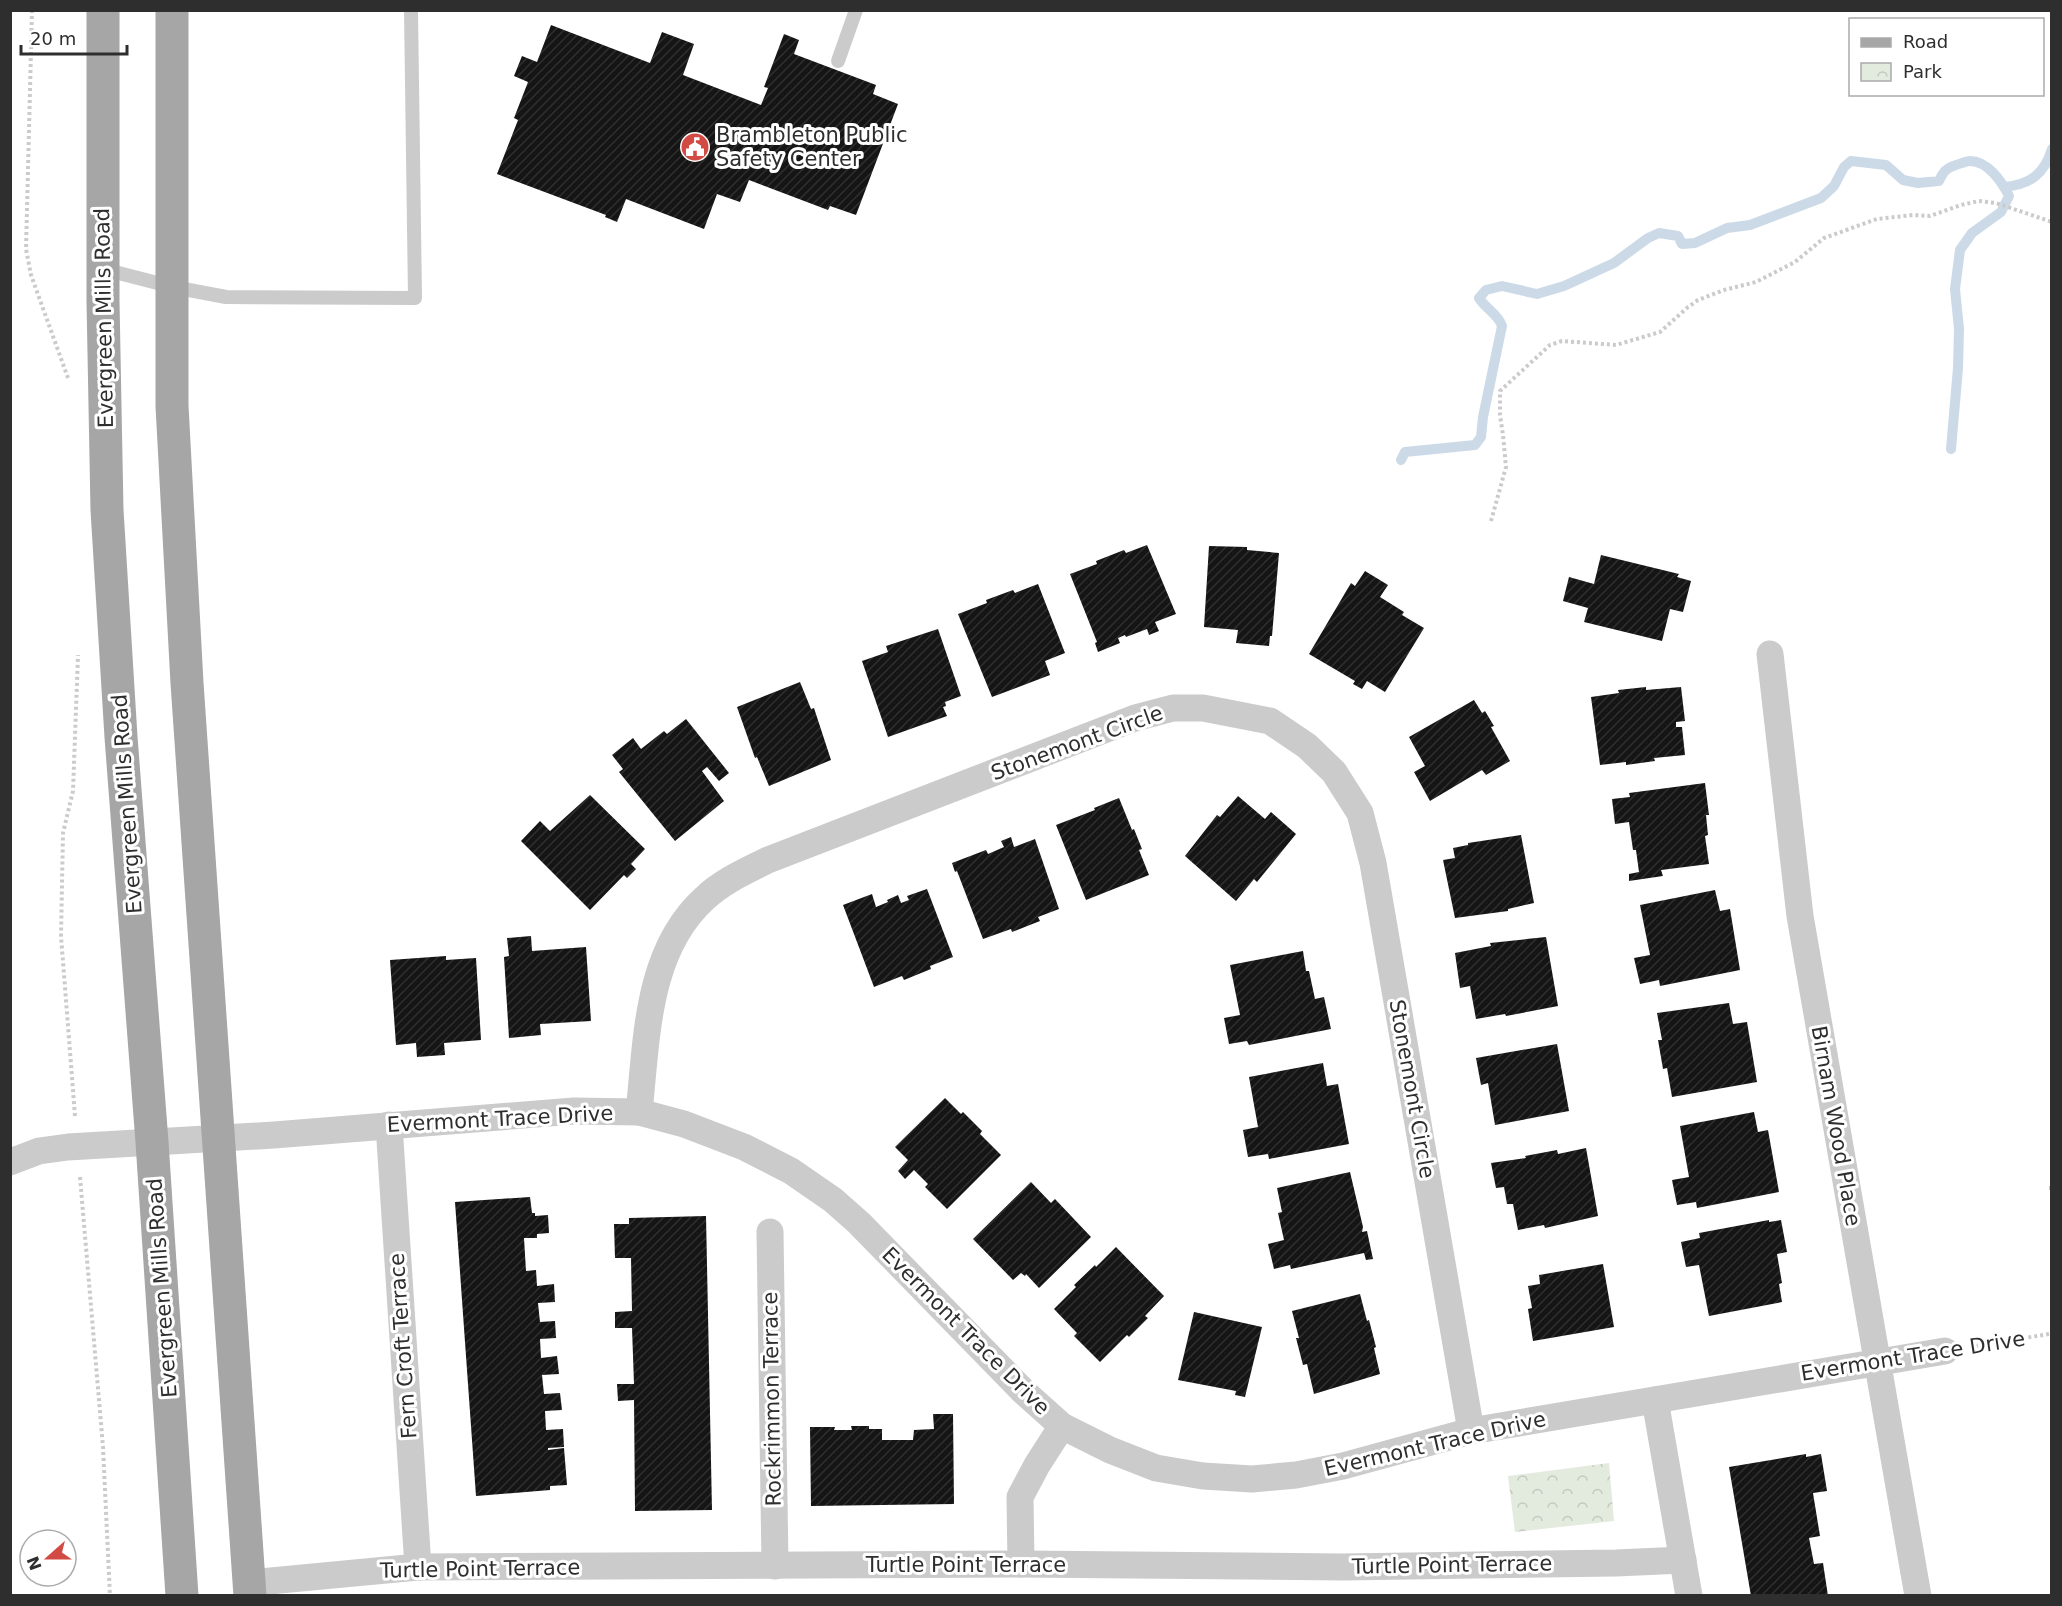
<svg xmlns="http://www.w3.org/2000/svg" width="2062" height="1606" font-family="'DejaVu Sans',sans-serif">
<defs>
<pattern id="park-crowns" width="20" height="18" patternUnits="userSpaceOnUse" patternTransform="scale(1.5)"><rect width="20" height="18" fill="#e3eade"/><path d="M2 6a3 3 0 1 1 6 0M12 15a3 3 0 1 1 6 0" fill="none" stroke="#c3c9bf"/></pattern>
<pattern id="building-hatch" width="6" height="6" patternUnits="userSpaceOnUse" patternTransform="scale(1.5)"><rect width="6" height="6" fill="#151515"/><path d="M-1 1l2-2M0 6l6-6M5 7l2-2" fill="none" stroke="#2f2f2f"/></pattern>
</defs>
<rect width="100%" height="100%" fill="#fff"/>
<!-- park -->
<path fill="url(#park-crowns)" d="M1609,1463L1614,1521L1515,1532L1508,1476Z"/>
<g fill="none" stroke-linecap="round" stroke-linejoin="round">
<!-- stream -->
<g stroke="#ccdae8" stroke-width="10">
<path d="M2005,187C2030,184 2044,175 2052,149"/>
<path d="M1401,460L1405,452L1475,445L1481,437L1483,417L1502,326C1498,314 1486,309 1479,298L1486,290L1502,286L1537,294L1564,286L1614,263L1648,238L1659,233L1678,236L1682,244L1695,243L1727,228L1750,225L1821,198L1834,186L1844,167L1851,161L1886,165L1903,180L1918,183L1939,181C1943,172 1946,168 1956,165C1960,164 1966,161 1970,161C1988,161 2002,182 2009,196L2001,212L1972,233L1960,250L1955,289L1959,329L1958,368L1951,449"/>
</g>
</g>
<!-- building -->
<g fill="url(#building-hatch)">
<path d="M551,25L650,63L662,32L694,44L683,75L761,105L768,88L764,87L784,34L799,40L794,54L876,85L873,94L898,104L856,215L830,206L828,210L749,180L740,202L717,194L704,229L626,199L617,222L605,217L606,215L497,174L518,120L514,118L528,82L514,76L522,56L537,62Z"/>
<path d="M1147,545L1176,614L1155,622L1159,631L1149,635L1147,629L1126,637L1125,635L1118,638L1120,643L1098,652L1095,643L1097,642L1070,574L1097,564L1096,561L1124,550L1126,553Z"/>
<path d="M1209,546L1247,547V550L1279,553L1272,636H1270L1269,646L1236,643L1238,630L1204,627Z"/>
<path d="M1601,555L1679,574L1677,577L1691,581L1683,612L1670,609L1662,641L1584,622L1588,608L1563,601L1569,577L1594,584Z"/>
<path d="M1365,571L1388,585L1380,597L1404,612L1402,615L1424,628L1385,692L1367,681L1362,689L1353,684L1355,681L1309,654L1351,583L1355,586Z"/>
<path d="M1038,584L1065,653L1045,661L1050,675L992,697L958,614L987,603L986,600L1013,590L1015,593Z"/>
<path d="M938,629L961,696L945,702L946,706L943,707L947,716L888,737L862,661L888,652L886,646Z"/>
<path d="M800,682L811,709L814,708L831,760L769,786L757,757L755,758L737,707Z"/>
<path d="M1646,687V690L1681,687L1685,721L1676,722V727H1682L1685,755L1654,758L1655,761L1626,765V762L1600,765L1591,697L1619,693L1618,690Z"/>
<path d="M1474,700L1482,713L1485,711L1494,726L1491,727L1510,761L1486,775L1482,770L1430,801L1414,772L1425,766L1409,737Z"/>
<path d="M686,719L729,773L719,781L707,767L702,771L724,801L675,841L619,772L623,769L612,755L633,738L641,749L664,731L667,734Z"/>
<path d="M1705,783L1709,815H1706L1708,835L1705,836L1709,864L1661,870L1663,876L1629,881V874L1639,872L1636,850H1633L1629,822L1615,824L1612,799L1630,797L1629,793Z"/>
<path d="M590,795L645,849L631,864L636,869L627,878L624,875L590,910L521,841L540,821L550,831Z"/>
<path d="M1238,796L1265,819L1271,812L1296,834L1257,882L1254,879L1236,901L1185,856L1217,815L1220,817Z"/>
<path d="M1119,798L1132,830L1134,829L1142,849L1139,850L1149,875L1086,900L1056,825L1095,810L1094,808Z"/>
<path d="M1521,835L1534,903L1508,909V911L1455,918L1443,860L1455,858L1453,848L1468,845V843Z"/>
<path d="M1011,837L1014,847L1035,839L1059,909L1038,917L1040,921L1012,932L1011,929L983,939L957,871L955,872L952,863L986,850L988,854L1004,847L1001,841Z"/>
<path d="M927,889L953,957L930,966L931,969L904,980L902,976L874,987L843,905L872,894L876,907L888,902L887,900L898,895L901,903L909,900L907,896Z"/>
<path d="M1715,890L1720,911L1730,909L1740,970L1660,986L1659,980L1640,984L1634,958L1650,955L1640,905Z"/>
<path d="M531,936L532,951L586,947L591,1021L540,1024L541,1035L509,1038L504,957L509,956L507,938Z"/>
<path d="M1546,937L1558,1006L1506,1016L1505,1014L1476,1019L1470,986L1460,988L1455,953L1491,946L1490,943Z"/>
<path d="M1303,951L1306,971H1309L1315,999L1324,997L1331,1029L1249,1045L1247,1041L1229,1044L1224,1018L1240,1015L1230,965Z"/>
<path d="M446,956V960L476,958L481,1040L444,1043L445,1055L417,1057L416,1043L396,1045L390,960Z"/>
<path d="M1729,1003L1733,1024L1747,1022L1757,1082L1672,1097L1667,1068L1663,1069L1658,1040H1662L1657,1013Z"/>
<path d="M1557,1044L1569,1111L1495,1125L1488,1083L1481,1085L1476,1058Z"/>
<path d="M1323,1063L1327,1086L1338,1084L1349,1144L1269,1159L1268,1154L1248,1157L1243,1130L1258,1127L1249,1077Z"/>
<path d="M945,1098L961,1114L963,1112L982,1131L980,1134L1001,1155L947,1209L925,1187L928,1184L914,1170L905,1179L898,1171L908,1160L895,1147Z"/>
<path d="M1754,1112L1758,1132L1768,1130L1779,1192L1697,1208L1696,1202L1677,1205L1672,1180L1689,1177L1680,1126Z"/>
<path d="M1586,1148L1598,1216L1545,1228L1544,1225L1518,1230L1513,1204H1507L1504,1187L1496,1188L1491,1163L1526,1158L1525,1156L1557,1150L1558,1154Z"/>
<path d="M1350,1172L1363,1227L1362,1232L1367,1231L1373,1259L1366,1260L1364,1253L1291,1269L1290,1265L1274,1269L1268,1244L1284,1240L1278,1213L1282,1212L1277,1188Z"/>
<path d="M1031,1182L1051,1203L1055,1199L1091,1237L1039,1288L1026,1274L1025,1276L1021,1273L1013,1280L973,1239Z"/>
<path d="M530,1197L532,1213H535V1216L548,1215L549,1233L537,1234V1238H524L526,1271L536,1270L537,1286L554,1284L555,1302L538,1303L540,1322L555,1321L556,1338L540,1339L541,1358L557,1356L559,1374L542,1375L544,1394L560,1393L562,1410L545,1411L546,1430L563,1429L564,1447L548,1448V1450L564,1448L567,1485L550,1486V1490L476,1496L455,1202Z"/>
<path d="M706,1216L712,1510L635,1511L634,1400L618,1401L617,1384H634L632,1328H615V1312L632,1311L631,1258H615L614,1224H629V1218Z"/>
<path d="M1769,1220V1222L1781,1220L1787,1252L1777,1254L1782,1283L1779,1284L1782,1302L1709,1316L1699,1265L1686,1267L1681,1242L1700,1238L1699,1233Z"/>
<path d="M1116,1247L1164,1296L1145,1316L1148,1318L1129,1337L1127,1335L1100,1362L1074,1336L1077,1333L1054,1309L1076,1287L1074,1285L1095,1265L1096,1267Z"/>
<path d="M1603,1264L1614,1327L1533,1341L1528,1309L1532,1308L1528,1286L1540,1284L1539,1275Z"/>
<path d="M1360,1294L1367,1321L1369,1320L1376,1347L1374,1348L1380,1374L1314,1394L1307,1364L1303,1365L1296,1338H1299L1292,1311Z"/>
<path d="M1194,1312L1262,1327L1245,1397L1235,1395L1236,1391L1178,1380Z"/>
<path d="M933,1414H953L954,1504L811,1506L810,1427H835L834,1430H852L851,1426H869V1429H882V1440H913L914,1430L934,1429Z"/>
<path d="M1806,1454V1457L1821,1454L1827,1491L1813,1493L1820,1536L1809,1538L1814,1564L1823,1563L1828,1596H1751L1729,1467Z"/>
</g>
<g fill="none" stroke-linecap="round" stroke-linejoin="round">
<!-- path -->
<g stroke="#cbcbcb" stroke-width="4" stroke-dasharray="3 3" stroke-linecap="butt">
<path d="M32,10L26,249L31,275L68,378"/>
<path d="M1491,521L1506,467L1503,435L1500,415V391L1550,345L1562,341L1616,345L1660,332L1688,307L1698,300L1724,290L1756,282L1795,262L1824,238L1877,219L1913,215L1930,216L1961,205L1979,201L1996,203L2052,222"/>
<path d="M75,1116L61,936L63,833L73,791L78,655"/>
<path d="M80,1177L103,1447L110,1596"/>
<path d="M2049,1188H2052"/>
<path d="M1975,1346L2049,1334"/>
</g>
<!-- lane -->
<g stroke="#cbcbcb" stroke-width="14">
<path d="M838,61L856,10"/>
<path d="M103,269L173,287L226,297L415,298L411,10"/>
</g>
<!-- street -->
<g stroke="#cbcbcb" stroke-width="27">
<path d="M1770,654L1800,916L1918,1596"/>
<path d="M639,1112C647,1039 646,951 705,898C723,881 746,871 768,860L1135,718L1173,708H1203L1270,721L1307,746L1334,772L1360,813L1373,863L1471,1431"/>
<path d="M389,1125L418,1567"/>
<path d="M10,1162L39,1151L68,1147L274,1135L574,1111L639,1112L684,1124L744,1147L791,1171L833,1200L859,1223L1024,1392L1062,1426L1110,1450L1156,1468L1203,1476L1252,1479L1296,1475L1343,1466L1471,1431L1945,1351"/>
<path d="M770,1232L775,1566"/>
<path d="M1655,1400L1689,1596"/>
<path d="M1021,1564L1020,1497L1037,1465L1062,1426"/>
<path d="M249,1583L418,1567L1021,1564L1342,1567L1616,1563L1683,1560"/>
</g>
<!-- primary -->
<g stroke="#a6a6a6" stroke-width="33">
<path d="M103,10V301L107,510L121,737L152,1142L182,1596"/>
<path d="M172,10V406L187,683L250,1596"/>
</g>
</g>
<!-- icons -->
<defs>
<g id="civic-disc" transform="scale(1.5)"><circle r="9.5" fill="#d14b44" stroke="#fff"/><path d="M-.6-6.5H3V-4.5H.6V-3L4-1V1h2V6H-6V1h2V-1L-.6-3ZM-1.2 2.5V6h2.4V2.5Z" fill="#fff"/></g>
</defs>
<g fill-rule="evenodd">
<use href="#civic-disc" x="695" y="147"/>
</g>
<g text-anchor="middle" dominant-baseline="central" stroke-width="6" stroke-linejoin="round" paint-order="stroke">
<!-- poi labels -->
<g font-size="21" fill="#2e2e2e" stroke="#fff" text-anchor="start">
<text x="716" y="135">Brambleton Public<tspan x="716" dy="24">Safety Center</tspan></text>
</g>
<!-- street labels -->
<g font-size="21" fill="#2e2e2e" stroke="#fff">
<text transform="translate(104 318) rotate(-91)">Evergreen Mills Road</text>
<text transform="translate(1077 743) rotate(-20)">Stonemont Circle</text>
<text transform="translate(127 804) rotate(-94)">Evergreen Mills Road</text>
<text transform="translate(1412 1089) rotate(80)">Stonemont Circle</text>
<text transform="translate(500 1119) rotate(-3)">Evermont Trace Drive</text>
<text transform="translate(1836 1126) rotate(80)">Birnam Wood Place</text>
<text transform="translate(162 1288) rotate(-94)">Evergreen Mills Road</text>
<text transform="translate(966 1331) rotate(45)">Evermont Trace Drive</text>
<text transform="translate(403 1346) rotate(-94)">Fern Croft Terrace</text>
<text transform="translate(1913 1356) rotate(-9)">Evermont Trace Drive</text>
<text transform="translate(772 1399) rotate(-91)">Rockrimmon Terrace</text>
<text transform="translate(1435 1444) rotate(-13)">Evermont Trace Drive</text>
<text x="966" y="1565">Turtle Point Terrace</text>
<text transform="translate(1452 1565) rotate(-1)">Turtle Point Terrace</text>
<text transform="translate(480 1569) rotate(-1)">Turtle Point Terrace</text>
</g>
</g>
<!-- border -->
<rect width="2062" height="1606" fill="none" stroke="#2e2e2e" stroke-width="24"/>
<!-- legend -->
<rect x="1849" y="18" width="195" height="78" fill="#ffffff" stroke="#ababab" stroke-width="1.5"/>
<rect x="1861" y="38" width="30" height="9" fill="#a6a6a6" stroke="#ababab" stroke-width="1.5"/>
<text x="1903" y="48" font-size="18" fill="#2e2e2e">Road</text>
<rect x="1861" y="63" width="30" height="18" fill="url(#park-crowns)" stroke="#ababab" stroke-width="1.5"/>
<text x="1903" y="78" font-size="18" fill="#2e2e2e">Park</text>
<!-- north arrow -->
<g transform="translate(48 1558) rotate(249)"><circle r="28" fill="#ffffff" stroke="#ababab" stroke-width="1.5"/>
<path d="M0-4.5L10 22L0 15L-10 22Z" fill="#d14b44"/>
<text y="-9" font-size="16" font-weight="bold" text-anchor="middle" fill="#2e2e2e">N</text>
</g>
<!-- scale -->
<path d="M21 45v9h106v-9" fill="none" stroke="#2e2e2e" stroke-width="3"/>
<text x="30" y="45" font-size="18" fill="#2e2e2e" stroke="#ffffff" stroke-width="4.5" paint-order="stroke">20 m</text>
</svg>
